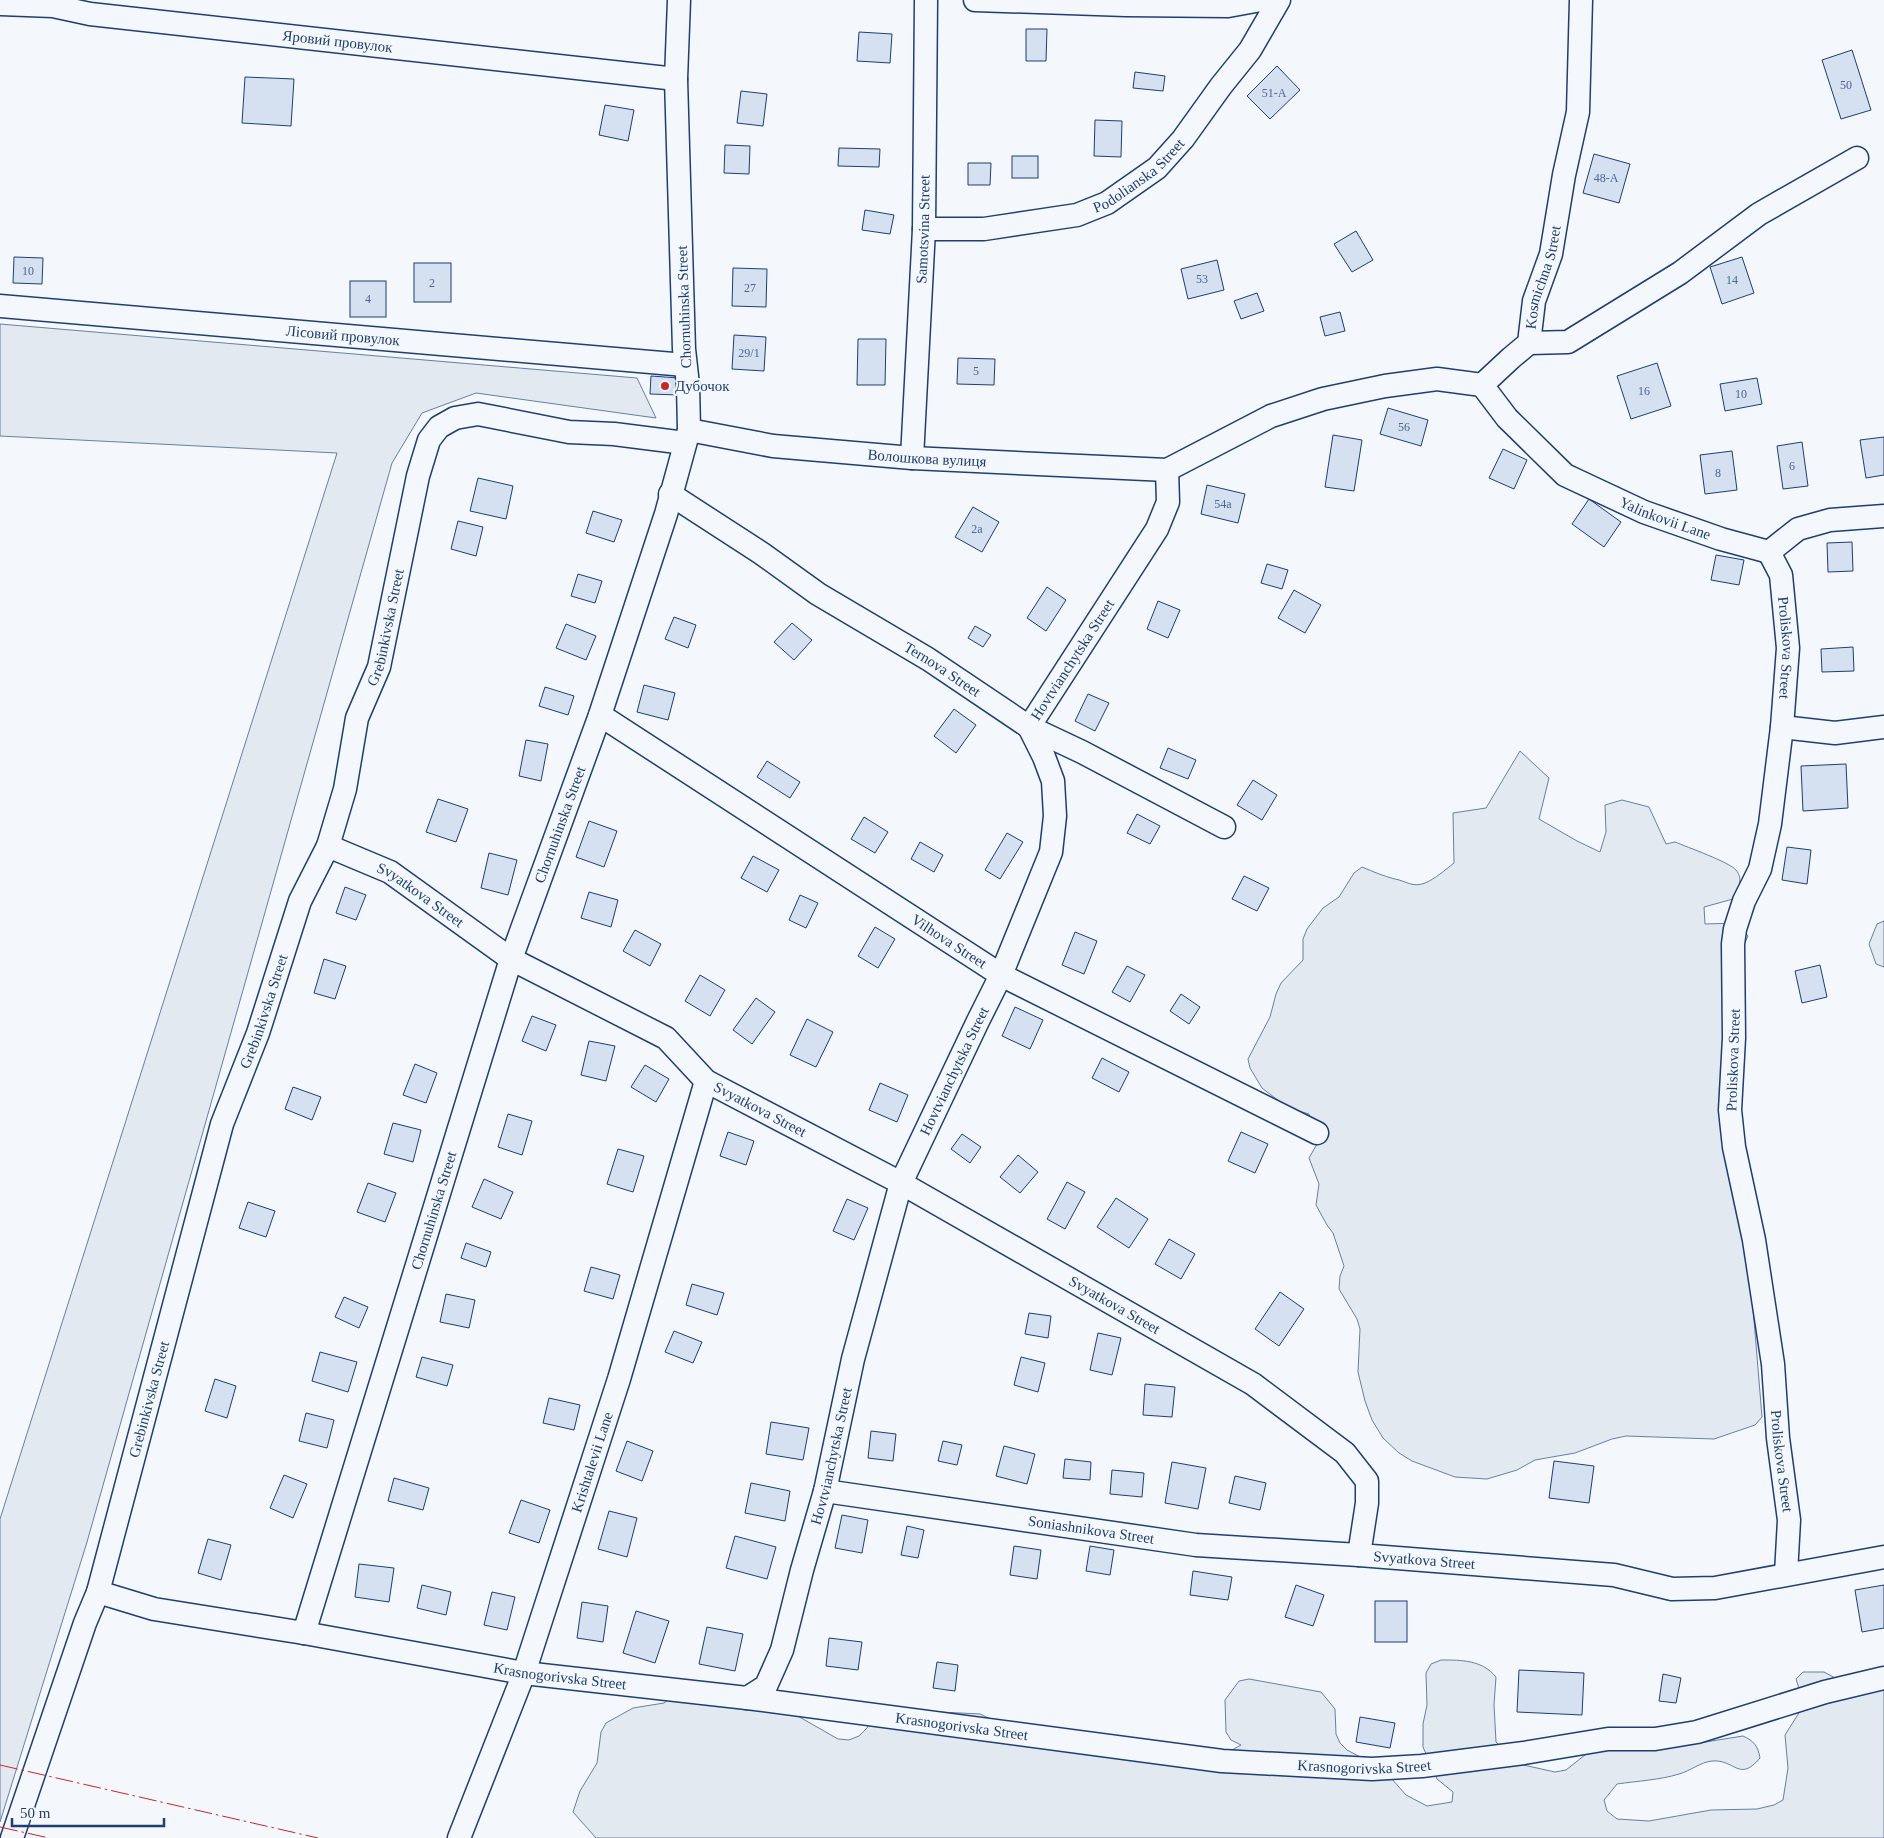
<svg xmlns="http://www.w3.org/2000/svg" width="1884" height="1838" font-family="Georgia,serif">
<rect width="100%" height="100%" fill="#f4f7fb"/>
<!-- green -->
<g fill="#e3e9f0" stroke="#687fa3">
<path d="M0,324L637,378L656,418L476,393L422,413L392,463L87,1542L0,1822V1519L337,453L0,436Z"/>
<path d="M1520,751L1549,778L1539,819L1577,841L1600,852L1606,832L1605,805L1622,800L1649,807L1666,844L1675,842C1687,847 1729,862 1736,870C1744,879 1738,891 1733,899L1704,907L1705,924L1738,923L1748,936L1731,974L1747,1235L1762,1417L1755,1425L1714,1439L1626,1436L1612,1439L1575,1453L1535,1460L1517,1470L1487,1479L1455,1477L1412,1461L1399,1453L1383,1438L1372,1420L1365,1401L1358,1372L1360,1329L1357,1319L1339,1289L1340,1276L1344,1266L1333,1233L1327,1225L1316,1205L1319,1184L1309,1158L1317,1144L1309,1114L1288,1108L1262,1088L1250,1068L1248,1059L1270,1017L1276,994L1281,983L1303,960V939L1307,929L1323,908L1339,897L1354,873L1362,867C1374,872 1383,876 1395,879C1406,881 1413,888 1425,883C1435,879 1445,870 1454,863L1453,813L1486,808Z"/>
<path d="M1884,921V967L1876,964L1869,944L1877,924Z"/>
<path d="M1441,1660C1462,1660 1482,1660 1496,1677L1494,1705L1496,1742L1519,1764L1555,1772L1566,1770L1590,1751L1668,1748L1743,1736C1754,1741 1758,1746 1760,1758C1739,1783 1735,1759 1712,1761C1701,1762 1690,1771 1679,1774C1660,1780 1637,1781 1617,1784L1604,1800L1607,1811L1617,1819L1649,1821L1711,1810L1757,1809L1774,1805L1783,1800L1788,1768L1785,1735L1802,1708V1698L1796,1679L1803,1672H1824L1858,1690L1884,1686V1838H596L573,1812L580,1791L597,1763L601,1732L606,1723L633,1708L664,1703L676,1693L789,1711L838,1739L849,1740L859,1736L867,1728L879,1709L980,1714L1025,1735L1065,1744L1094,1756L1140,1749L1232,1750L1241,1745L1231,1740L1226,1732L1225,1700L1239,1681L1249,1679L1321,1692L1335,1709L1336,1734L1340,1743L1347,1750L1366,1760L1377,1762L1406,1795L1427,1806L1452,1802L1453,1792L1437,1779L1423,1747V1724L1427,1705L1426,1673L1431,1664Z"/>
</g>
<!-- building -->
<g fill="#d5e0f0" stroke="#1d3f73">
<path d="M1026,29H1047L1046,61H1026Z"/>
<path d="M859,32L892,34L890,63L857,61Z"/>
<path d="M1852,50L1871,110L1841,119L1822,60Z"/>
<path d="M1277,66L1300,90L1270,119L1247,96Z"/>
<path d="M1135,72L1165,76L1163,91L1133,88Z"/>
<path d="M245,77L294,79L291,126L242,123Z"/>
<path d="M741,91L767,94L763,126L737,123Z"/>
<path d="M605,105L634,110L628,141L599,135Z"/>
<path d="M1095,120L1122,121L1121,157L1094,156Z"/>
<path d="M725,145L750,146L749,174L724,173Z"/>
<path d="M839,148L880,149L879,167L838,166Z"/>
<path d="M1594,154L1630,164L1619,203L1583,193Z"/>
<rect x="1012" y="156" width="26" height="22"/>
<path d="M968,163H991L990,185H968Z"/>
<path d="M865,210L894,215L890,234L862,230Z"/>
<path d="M1356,231L1373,260L1352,272L1334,244Z"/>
<path d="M14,257L43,258L42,284L13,283Z"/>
<path d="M1742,257L1754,293L1722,304L1710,267Z"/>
<path d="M1217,260L1224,290L1188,299L1181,269Z"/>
<rect x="414" y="263" width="37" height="39"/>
<path d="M733,268L767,269L766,307L732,306Z"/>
<rect x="350" y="281" width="36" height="36"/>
<path d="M1257,293L1264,311L1241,319L1234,301Z"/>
<path d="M1340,312L1345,331L1325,336L1320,317Z"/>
<path d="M734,335L766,337L764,371L732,369Z"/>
<path d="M858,339H886L885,385H857Z"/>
<path d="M958,358L995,359L994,385L957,384Z"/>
<path d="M1657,363L1671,406L1631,419L1617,376Z"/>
<path d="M651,376L679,378L678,395L650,394Z"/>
<path d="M1757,378L1762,404L1725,411L1720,384Z"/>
<path d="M1388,408L1428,420L1421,446L1380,434Z"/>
<path d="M1333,435L1362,440L1354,491L1325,487Z"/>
<path d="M1884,437V475L1866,478L1860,440Z"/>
<path d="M1802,442L1808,486L1783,489L1777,446Z"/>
<path d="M1503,449L1527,460L1514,489L1489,478Z"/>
<path d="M1732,451L1737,490L1705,494L1700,455Z"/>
<path d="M478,478L513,486L506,519L470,511Z"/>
<path d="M1207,485L1245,494L1238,523L1201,514Z"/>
<path d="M1589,499L1621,522L1604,547L1572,524Z"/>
<path d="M973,507L999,522L982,552L955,537Z"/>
<path d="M593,511L622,520L614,542L586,533Z"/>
<path d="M458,521L483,527L476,556L451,549Z"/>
<path d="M1852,542L1853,571L1828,572L1827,543Z"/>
<path d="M1716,555L1744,560L1739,585L1711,580Z"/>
<path d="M1267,564L1288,570L1282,589L1261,583Z"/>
<path d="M578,574L602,581L595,603L571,596Z"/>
<path d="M1047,587L1066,600L1046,631L1027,618Z"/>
<path d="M1294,590L1321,605L1305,633L1278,618Z"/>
<path d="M1158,601L1180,610L1168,638L1147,629Z"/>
<path d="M674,617L696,625L688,648L665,639Z"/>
<path d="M792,623L812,640L794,660L774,642Z"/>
<path d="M566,624L596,636L586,660L556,648Z"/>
<path d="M975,626L991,635L983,647L968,638Z"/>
<path d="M1853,647L1854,671L1822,672L1821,649Z"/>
<path d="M644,685L675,693L668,720L637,712Z"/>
<path d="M545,687L574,696L568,715L539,706Z"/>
<path d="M1088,694L1109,703L1095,731L1075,721Z"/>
<path d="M954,709L976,725L956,753L934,736Z"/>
<path d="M526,740L548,744L541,781L519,776Z"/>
<path d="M1168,748L1196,760L1188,779L1160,768Z"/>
<path d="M767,761L800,782L790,798L757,777Z"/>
<path d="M1846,764L1848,808L1803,811L1801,766Z"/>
<path d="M1253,780L1277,795L1262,820L1237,805Z"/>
<path d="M438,799L468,809L456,842L426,832Z"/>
<path d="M1137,814L1160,826L1150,844L1127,833Z"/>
<path d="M864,817L888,832L875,853L851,839Z"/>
<path d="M589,821L617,831L604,867L576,857Z"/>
<path d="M1007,833L1023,842L1000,879L985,870Z"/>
<path d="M920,842L943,855L934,872L911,859Z"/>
<path d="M1787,847L1811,850L1807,884L1782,880Z"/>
<path d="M489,853L517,860L508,895L481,888Z"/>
<path d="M753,856L779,870L767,892L741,878Z"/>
<path d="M1244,876L1269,888L1257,911L1232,899Z"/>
<path d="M345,887L366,895L356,920L336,913Z"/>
<path d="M589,892L618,900L611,927L581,918Z"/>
<path d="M800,895L818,903L806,928L789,920Z"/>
<path d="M875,927L895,939L878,968L858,956Z"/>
<path d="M635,930L661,944L650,966L623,951Z"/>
<path d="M1075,932L1097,941L1084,974L1062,965Z"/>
<path d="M324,959L346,966L335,999L314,993Z"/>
<path d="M1820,965L1827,997L1802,1003L1795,971Z"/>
<path d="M1127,966L1145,975L1130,1002L1112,992Z"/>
<path d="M700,975L725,990L710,1016L685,1001Z"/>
<path d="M1181,994L1200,1007L1189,1024L1170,1011Z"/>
<path d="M756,998L775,1012L752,1044L733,1030Z"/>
<path d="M1015,1007L1043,1020L1030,1049L1002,1036Z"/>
<path d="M532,1016L556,1025L546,1051L522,1041Z"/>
<path d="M807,1019L833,1032L816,1067L790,1055Z"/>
<path d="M589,1041L615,1046L606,1081L581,1075Z"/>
<path d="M1102,1058L1129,1072L1119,1092L1092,1078Z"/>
<path d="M415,1064L437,1073L426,1103L403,1095Z"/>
<path d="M645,1065L669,1079L656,1102L631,1087Z"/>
<path d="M880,1083L908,1095L897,1122L869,1110Z"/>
<path d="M293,1087L321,1097L312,1120L285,1109Z"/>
<path d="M508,1114L532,1121L522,1155L498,1147Z"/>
<path d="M393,1123L421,1130L413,1162L384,1154Z"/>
<path d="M728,1132L754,1141L746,1165L720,1156Z"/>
<path d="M1241,1132L1268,1144L1255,1173L1228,1161Z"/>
<path d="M962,1134L981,1147L970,1163L951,1149Z"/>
<path d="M618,1149L644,1156L633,1192L607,1184Z"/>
<path d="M1018,1155L1038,1172L1020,1193L1000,1177Z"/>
<path d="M484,1179L513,1192L501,1219L472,1207Z"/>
<path d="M1067,1182L1085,1192L1065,1229L1047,1219Z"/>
<path d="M368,1183L396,1193L385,1222L357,1212Z"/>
<path d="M1116,1198L1148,1219L1129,1248L1097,1227Z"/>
<path d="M847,1199L868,1208L854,1240L833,1231Z"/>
<path d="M248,1202L275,1211L266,1237L239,1228Z"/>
<path d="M1169,1239L1195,1254L1181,1279L1155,1264Z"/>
<path d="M466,1243L491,1252L486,1267L461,1258Z"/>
<path d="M591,1267L620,1275L613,1299L584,1291Z"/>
<path d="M692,1284L724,1293L717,1315L686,1305Z"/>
<path d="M1280,1292L1304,1309L1279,1346L1255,1329Z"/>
<path d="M446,1294L475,1300L469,1328L440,1322Z"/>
<path d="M344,1297L368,1307L359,1328L335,1317Z"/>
<path d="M1029,1313L1051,1316L1048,1338L1025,1334Z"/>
<path d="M674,1331L702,1342L693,1363L665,1352Z"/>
<path d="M1098,1333L1121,1338L1112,1375L1090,1370Z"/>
<path d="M320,1352L357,1362L348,1392L312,1381Z"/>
<path d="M422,1357L453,1365L447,1386L416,1377Z"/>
<path d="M1021,1357L1045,1363L1038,1392L1014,1385Z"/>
<path d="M215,1379L236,1386L227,1418L205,1411Z"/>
<path d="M1145,1384L1175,1387L1172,1417L1143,1415Z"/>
<path d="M549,1398L580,1405L574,1430L543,1423Z"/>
<path d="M306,1413L334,1420L327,1448L299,1441Z"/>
<path d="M771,1422L809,1428L803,1460L766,1454Z"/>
<path d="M871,1431L896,1434L893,1461L868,1458Z"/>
<path d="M627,1441L653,1451L642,1481L616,1471Z"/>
<path d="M943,1441L962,1445L957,1465L938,1461Z"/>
<path d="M1004,1446L1035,1454L1027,1484L996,1476Z"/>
<path d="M1065,1459L1091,1462L1090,1480L1063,1478Z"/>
<path d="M1554,1461L1594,1466L1589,1503L1549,1498Z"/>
<path d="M1172,1462L1206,1468L1198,1509L1165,1503Z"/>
<path d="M1112,1470L1144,1473L1142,1497L1110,1494Z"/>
<path d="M284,1475L307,1484L293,1518L270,1508Z"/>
<path d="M1235,1476L1266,1483L1260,1510L1229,1503Z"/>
<path d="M394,1478L429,1488L423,1510L388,1501Z"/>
<path d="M751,1483L790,1491L785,1521L745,1513Z"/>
<path d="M521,1500L550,1510L539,1543L509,1533Z"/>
<path d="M609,1511L637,1518L627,1557L598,1549Z"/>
<path d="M842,1515L868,1520L862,1553L835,1548Z"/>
<path d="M907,1526L924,1530L918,1558L901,1555Z"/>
<path d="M735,1536L776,1547L767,1579L726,1568Z"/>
<path d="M208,1539L231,1545L221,1580L198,1573Z"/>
<path d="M1014,1546L1041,1550L1037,1579L1010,1575Z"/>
<path d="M1090,1546L1114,1550L1110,1575L1086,1571Z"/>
<path d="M359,1564L394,1568L389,1602L355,1597Z"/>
<path d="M1193,1571L1232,1577L1228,1600L1190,1595Z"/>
<path d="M422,1585L451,1592L446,1615L417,1608Z"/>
<path d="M1296,1585L1324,1595L1313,1626L1285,1617Z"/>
<path d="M1884,1585V1628L1862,1632L1855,1590Z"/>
<path d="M492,1592L515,1597L507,1630L484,1625Z"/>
<rect x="1375" y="1601" width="32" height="41"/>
<path d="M582,1602L608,1606L603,1642L577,1638Z"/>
<path d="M636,1611L669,1621L655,1663L623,1653Z"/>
<path d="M707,1627L743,1634L735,1671L699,1664Z"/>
<path d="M829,1638L862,1642L858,1670L826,1666Z"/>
<path d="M937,1662L958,1665L955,1691L933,1688Z"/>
<path d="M1519,1670L1584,1673L1582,1715L1517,1712Z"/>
<path d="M1663,1674L1681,1678L1676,1703L1659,1701Z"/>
<path d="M1360,1717L1395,1723L1390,1748L1356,1742Z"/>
</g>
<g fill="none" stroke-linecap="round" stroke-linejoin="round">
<!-- minor casing -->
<g stroke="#1d3f73" stroke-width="25">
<g id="minor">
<path d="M975,0L1126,5L1228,6L1261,0"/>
<path id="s1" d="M0,4L53,6L90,14L676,79"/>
<path id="s2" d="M924,229H984L1077,215L1107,203L1157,168L1183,139L1221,86L1250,50L1279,0"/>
<path id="s3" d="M0,306L685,365"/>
<path d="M1529,343L1568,342L1680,273L1759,214L1857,158"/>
<path id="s4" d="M1482,385L1507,418L1565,475L1644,512L1721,539L1769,552L1798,529L1830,520L1884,516"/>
<path id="s5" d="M689,430L773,446L912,458L1167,470L1271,416L1323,399L1385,386L1437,379L1482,385L1511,358L1529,343L1534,301L1551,254L1564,175L1578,112L1581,0"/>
<path id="s6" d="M912,458L924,229L926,0"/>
<path id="s7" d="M670,494L761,553L818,594L928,659L1029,727L1082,752L1224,827"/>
<path id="s8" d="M1769,552L1781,575L1788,648L1782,727L1770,824L1760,869L1744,901L1735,929L1733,944L1734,1038L1730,1110L1734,1147L1754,1240L1773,1364L1778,1438L1789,1520L1786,1574"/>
<path id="s9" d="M600,715L1001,975L1317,1133"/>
<path d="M1782,727L1835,733L1884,727"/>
<path id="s10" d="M328,846L390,872L511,959L666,1038L706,1081L901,1183L1253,1384L1345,1453L1367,1481V1503L1359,1555L1614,1575L1672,1589L1715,1588L1884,1557"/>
<path id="s11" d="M825,1491L1196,1545L1359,1555"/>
<path id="s12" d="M98,1592L154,1609L304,1633L524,1673L747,1698L1222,1761L1372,1769L1422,1766L1524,1753L1608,1739H1655L1697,1732L1825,1692L1884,1678"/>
<path id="s13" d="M304,1633L511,959L600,715L666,514L689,430L688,385L684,349L676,79L679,0"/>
<path id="s14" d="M747,1698L766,1686L782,1650L802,1570L825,1491L853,1359L901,1183L978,1021L1001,975L1051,852L1055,816L1053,781L1044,757L1029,727L1157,529L1168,502L1167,470"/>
<path id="s15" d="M12,1838L85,1623L98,1592L222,1124L258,1033L300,901L328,846L345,789L357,718L379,667L418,476L429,440L439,427L455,418L478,414L569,432L614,434L685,443"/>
<path id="s16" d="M459,1838L524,1673L619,1379L706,1081"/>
</g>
</g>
<!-- minor -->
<use href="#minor" stroke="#f4f7fb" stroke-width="22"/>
<!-- power -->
<g stroke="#c62828" stroke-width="1" stroke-dasharray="18 4 2.5 4" stroke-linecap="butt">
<path d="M0,1765L318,1838"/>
<path d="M0,1827L49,1838"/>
</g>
</g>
<!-- markers -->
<circle fill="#c62828" stroke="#f4f7fb" stroke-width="2" cx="665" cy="386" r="5"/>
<g text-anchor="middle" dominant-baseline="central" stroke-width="4" stroke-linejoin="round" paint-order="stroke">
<!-- number labels -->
<g font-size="12" fill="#4b6792">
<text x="1846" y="85">50</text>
<text x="1274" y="93">51-А</text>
<text x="1606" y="178">48-А</text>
<text x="28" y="271">10</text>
<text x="1202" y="279">53</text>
<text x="1732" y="280">14</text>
<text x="432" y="283">2</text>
<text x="750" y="288">27</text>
<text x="368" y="299">4</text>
<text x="749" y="353">29/1</text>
<text x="976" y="371">5</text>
<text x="1644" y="391">16</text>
<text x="1741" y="394">10</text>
<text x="1404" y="427">56</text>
<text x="1792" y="466">6</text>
<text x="1718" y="473">8</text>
<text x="1223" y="504">54а</text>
<text x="977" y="529">2а</text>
</g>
<!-- street labels -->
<g font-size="15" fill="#1d3f73" stroke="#f4f7fb">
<text stroke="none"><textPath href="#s1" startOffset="340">Яровий провулок</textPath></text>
<text stroke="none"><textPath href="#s2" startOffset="228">Podolianska Street</textPath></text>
<text stroke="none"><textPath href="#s6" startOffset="229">Samotsvina Street</textPath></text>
<text stroke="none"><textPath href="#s5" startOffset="944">Kosmichna Street</textPath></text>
<text transform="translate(684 307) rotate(-92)">Chornuhinska Street</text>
<text stroke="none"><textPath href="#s3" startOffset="344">Лісовий провулок</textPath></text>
<text stroke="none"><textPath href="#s5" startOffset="240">Волошкова вулиця</textPath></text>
<text stroke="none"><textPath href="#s4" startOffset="232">Yalinkovii Lane</textPath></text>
<text stroke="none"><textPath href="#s15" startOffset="1270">Grebinkivska Street</textPath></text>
<text stroke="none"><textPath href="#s8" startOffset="99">Proliskova Street</textPath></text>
<text stroke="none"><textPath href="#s14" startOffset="1118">Hovtvianchytska Street</textPath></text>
<text stroke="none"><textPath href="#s7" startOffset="324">Ternova Street</textPath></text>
<text stroke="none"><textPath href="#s13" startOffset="848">Chornuhinska Street</textPath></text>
<text stroke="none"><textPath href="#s10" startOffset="105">Svyatkova Street</textPath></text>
<text stroke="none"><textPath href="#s9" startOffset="416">Vilhova Street</textPath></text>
<text stroke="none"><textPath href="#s15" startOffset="865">Grebinkivska Street</textPath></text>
<text transform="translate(1733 1060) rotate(-88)">Proliskova Street</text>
<text stroke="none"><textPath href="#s14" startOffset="668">Hovtvianchytska Street</textPath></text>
<text stroke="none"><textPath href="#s10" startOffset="510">Svyatkova Street</textPath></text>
<text stroke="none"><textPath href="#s13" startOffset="442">Chornuhinska Street</textPath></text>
<text stroke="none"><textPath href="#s10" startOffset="915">Svyatkova Street</textPath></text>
<text stroke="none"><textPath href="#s15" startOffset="460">Grebinkivska Street</textPath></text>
<text stroke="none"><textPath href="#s14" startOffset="262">Hovtvianchytska Street</textPath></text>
<text stroke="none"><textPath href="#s8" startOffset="924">Proliskova Street</textPath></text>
<text stroke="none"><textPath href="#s16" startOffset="399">Krishtalevii Lane</textPath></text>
<text stroke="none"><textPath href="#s11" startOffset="269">Soniashnikova Street</textPath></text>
<text stroke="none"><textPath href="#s10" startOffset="1365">Svyatkova Street</textPath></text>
<text stroke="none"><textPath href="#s12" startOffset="470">Krasnogorivska Street</textPath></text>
<text stroke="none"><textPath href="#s12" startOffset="875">Krasnogorivska Street</textPath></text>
<text stroke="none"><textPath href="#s12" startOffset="1280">Krasnogorivska Street</textPath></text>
</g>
<!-- poi labels -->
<g font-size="15" fill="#1d3f73" stroke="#f4f7fb" text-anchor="start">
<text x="675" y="386">Дубочок</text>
</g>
</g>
<!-- scale -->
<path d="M12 1818v8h152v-8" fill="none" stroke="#1d3f73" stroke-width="2.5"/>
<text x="20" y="1818" font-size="15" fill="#1d3f73" stroke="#f4f7fb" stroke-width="4" paint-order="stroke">50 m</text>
</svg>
